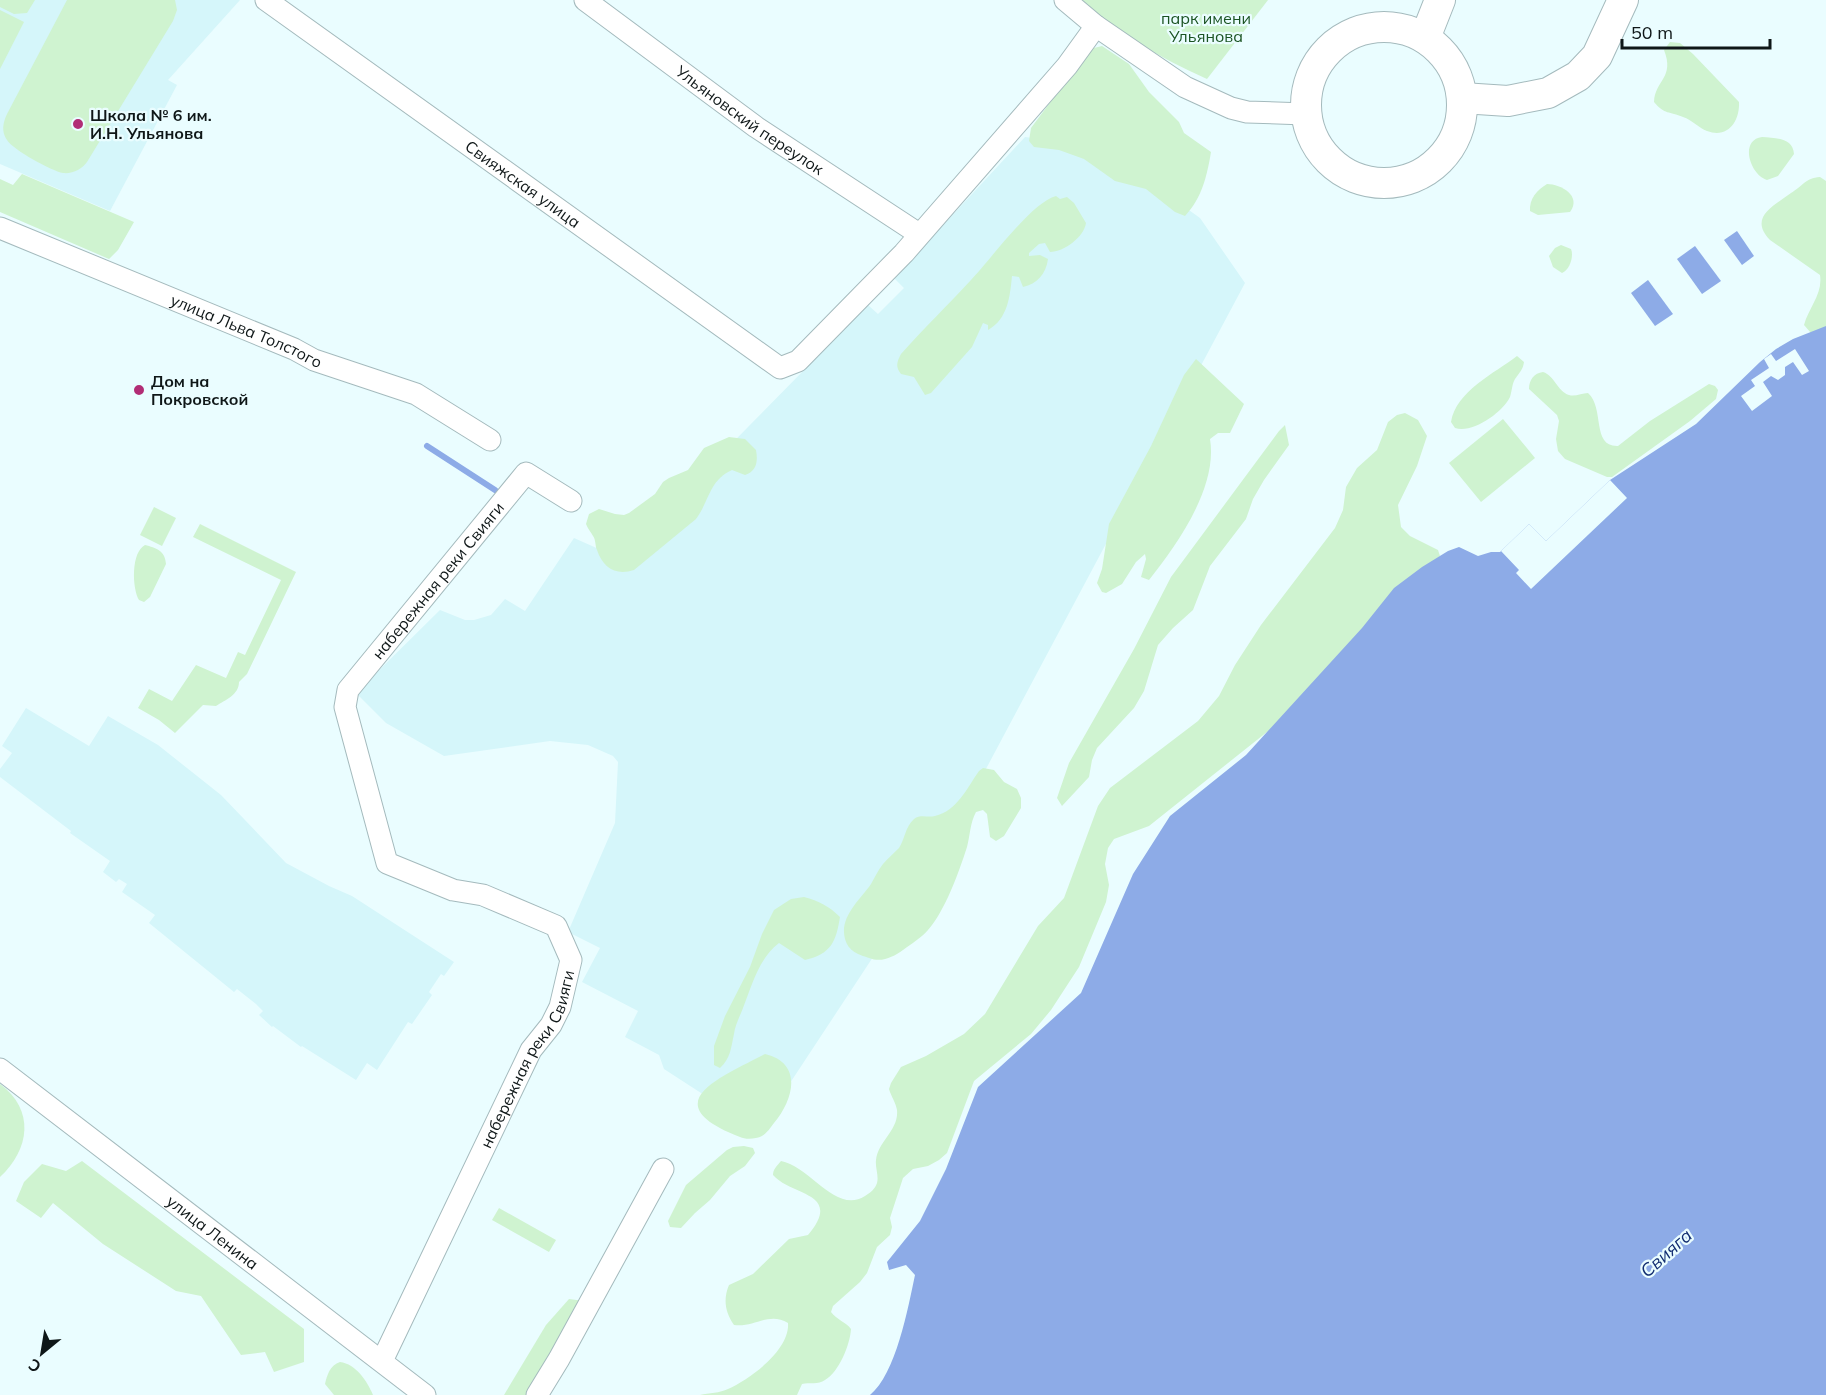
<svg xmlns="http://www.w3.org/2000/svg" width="1826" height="1395" font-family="Mulish,sans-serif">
<rect width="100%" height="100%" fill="#eafdff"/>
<!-- built -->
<g fill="#d5f6fa">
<path d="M0,0H240L168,80L177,85L110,211L0,164Z"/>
<path d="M1025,137L1101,147L1200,218L1245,283L939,857L761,1127L755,1128L664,1069L659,1055L625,1037L638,1011L582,982L600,948L568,932L615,823L618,762L613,756L588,745L550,741L444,756L386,723L356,693L440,610L465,620H474L491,615L505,599L525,611L574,538L619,558L868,305L878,314L904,288L894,278Z"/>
<path d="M26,708L89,746L108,716L158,745L221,795L286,863L329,886L352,896L454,962L444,976L441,974L429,992L432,995L412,1024L408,1022L377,1070L367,1063L356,1080L302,1046L301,1047L273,1026L272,1027L259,1015L263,1011L256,1004L237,989L234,992L149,923L155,915L122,892L127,884L119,879L116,882L103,872L110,861L70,833L71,831L0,777V769L12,753L2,746Z"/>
</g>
<!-- green -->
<g fill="#cff3d0">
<path d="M0,0H35L27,13L14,14L0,7Z"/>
<path d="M67,0H175L177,10L173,21L87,162C82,169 73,174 63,173C52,171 13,150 7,140C1,131 3,123 7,114Z"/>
<path d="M1075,0H1268L1207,79C1159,58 1117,31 1075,0Z"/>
<path d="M0,10L24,22L0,69Z"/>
<path d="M1670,42L1680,43L1693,54L1739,102C1740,121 1728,139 1707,131C1699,128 1692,120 1683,117C1669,111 1665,115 1654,102C1655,80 1675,78 1664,50Z"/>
<path d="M1102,46L1129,64L1149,92L1179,122L1184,133L1211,152C1207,176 1202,198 1185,216L1175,212L1146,189L1115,181L1084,159L1059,150L1034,147L1029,141L1031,128L1090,49Z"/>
<path d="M1762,137C1776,138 1793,138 1794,154L1778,176L1767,180C1750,175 1739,140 1762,137Z"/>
<path d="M22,174L134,222L118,250L109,259L0,212V179L13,185Z"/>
<path d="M1820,177L1826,181V328L1811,333L1804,325C1809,307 1823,294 1820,275L1770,240C1748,217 1774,206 1791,193C1803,186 1805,178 1820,177Z"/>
<path d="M1547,184C1561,184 1582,196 1570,212L1538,215L1530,211C1529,199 1537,190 1547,184Z"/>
<path d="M1056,196L1060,199L1067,197L1074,203L1086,223C1084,237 1064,252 1050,252L1045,243L1039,244L1029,253V256L1040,255L1048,259C1046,274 1037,284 1023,287L1019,277L1012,276C1010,296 1008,319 988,330V325L983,323L972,347L931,393L925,395L914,377L901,374C895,366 897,362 901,354C924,328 948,305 971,280C990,260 1032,202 1056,196Z"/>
<path d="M1561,245L1571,249C1574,256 1570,270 1562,273L1553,267L1549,256L1555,248Z"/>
<path d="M1517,356L1524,362C1523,370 1519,373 1515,379C1512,384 1512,391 1510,397C1502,413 1472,434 1455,428L1451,422C1456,391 1495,373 1517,356Z"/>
<path d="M1196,359L1244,404L1230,433H1218L1210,439C1218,487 1177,545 1149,580L1141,577L1146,559L1145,554L1136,562L1122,584L1106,593L1102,592L1097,583L1102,569L1109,524L1151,446L1184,375Z"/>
<path d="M1543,372C1555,376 1557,391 1569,395C1575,397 1582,393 1588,393C1605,408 1591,447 1618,446L1650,421L1709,384L1715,386L1718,390L1716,399L1690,421L1612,477H1607L1565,459L1558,451L1556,439L1559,421L1557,415L1529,389C1529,380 1534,373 1543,372Z"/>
<path d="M1405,413L1418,420L1427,436L1417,466L1398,505L1401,527L1410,536L1438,550L1440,556L1351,665L1149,826L1114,839L1108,848L1105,864L1109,885L1106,902L1079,967L1051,1010L1031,1034L974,1081L947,1153L939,1160L928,1166L913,1169L903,1178L890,1218L892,1227L890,1235L877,1247L867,1273L860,1282L833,1306L831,1312C837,1320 846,1322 851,1329C850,1345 839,1372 825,1380C818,1385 810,1382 802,1384L797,1395H700C709,1393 720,1393 728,1389C750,1379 790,1350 788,1323C769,1311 754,1328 734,1325C725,1312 723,1299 729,1285L753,1274L789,1239L808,1235C844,1192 791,1196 773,1175C773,1169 777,1166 781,1161C810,1166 836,1215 865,1196C870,1193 875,1189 877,1183C879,1176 875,1167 876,1160C878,1141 899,1130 897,1110C896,1103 891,1096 889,1089L891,1083L901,1067L926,1056L964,1034L985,1014L1038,926L1064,898L1098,806L1110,788L1198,721L1219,696L1235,665L1261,625L1335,528L1343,510L1346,487L1357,468L1377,450L1388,422L1397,415Z"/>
<path d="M1503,419L1535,458L1481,502L1449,463Z"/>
<path d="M1285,425L1289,445L1264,480L1253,499L1246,519L1210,566L1193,610L1173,628L1158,645L1144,691L1134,708L1097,748L1092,760L1089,777L1062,806L1057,798L1069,763L1134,649L1171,577L1279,431Z"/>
<path d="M729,437L745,439L756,450C758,461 757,471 745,475L732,470C709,480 709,502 696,519L634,570C616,576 603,568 597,550C595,546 596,540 593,536C591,532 588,529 586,524L589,514L599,509L615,514L624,515L629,513L655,494L663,482L669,478L688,470L704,448Z"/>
<path d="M154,507L176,518L162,546L140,535Z"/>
<path d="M200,524L296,572L247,674L239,682C239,695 225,700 216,706L203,705L175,733L159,720L138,708L149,689L172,701L196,665L226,678L238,652L245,655L281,580L193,537Z"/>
<path d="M145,545C156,548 165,550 166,564L150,597L144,602L139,600C132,588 131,552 145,545Z"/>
<path d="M983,768L994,770L1004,782L1017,789L1021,798V808L1004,836L996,841L990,837L987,814L983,810L976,812C970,823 970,836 967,847C959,872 945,911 928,930C921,938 911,944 903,950C893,957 882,963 869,958C858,954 849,952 845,939C839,917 860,900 871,884C875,877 878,870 883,864C888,858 894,853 899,848C905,839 905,827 914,819C921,814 927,818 935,816C957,811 967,788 979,771Z"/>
<path d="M804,897C819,901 829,906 840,917C836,942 831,954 805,960L779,943C759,958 752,985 743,1008C740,1016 735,1025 734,1034C731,1047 731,1058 720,1068L714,1065V1046L725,1016L750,967L762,934L774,910L791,899Z"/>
<path d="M765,1054C803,1063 794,1099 774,1123C771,1127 767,1133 762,1136C756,1139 746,1140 740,1137C652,1103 722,1077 765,1054Z"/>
<path d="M0,1084C35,1110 30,1149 0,1177Z"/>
<path d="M744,1146L753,1148L755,1153L745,1166L730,1176L710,1200L695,1213L681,1228L670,1227L668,1221L686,1185L727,1150L733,1147Z"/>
<path d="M82,1161L304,1329V1362L274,1372L265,1352L241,1355L201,1296L176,1291L103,1244L53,1203L41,1218L16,1201L24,1182L42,1164L66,1171Z"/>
<path d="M499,1208L556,1240L549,1252L492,1220Z"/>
<path d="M569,1299L584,1301L541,1395H504L546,1325Z"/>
<path d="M340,1362C356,1364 367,1381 373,1395H334L325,1384C327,1375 330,1365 340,1362Z"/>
</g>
<!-- water -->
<g fill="#8dabe7">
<path d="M1737,231L1754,256L1742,265L1724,240Z"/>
<path d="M1695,246L1721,281L1702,294L1677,259Z"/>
<path d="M1648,280L1673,314L1655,326L1631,293Z"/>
<path d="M1826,326V1395H870C896,1374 908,1308 915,1275L906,1265L889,1270L887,1262L920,1221L946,1169L978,1087L1081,993L1133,874L1170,816L1246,755L1362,628L1394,588L1422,567L1448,551L1459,547L1478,556L1491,552H1500L1529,524L1546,541L1610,480L1696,424L1760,362L1776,349L1793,339Z"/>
</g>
<!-- pier -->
<g fill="#eafdff">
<path d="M1795,349L1809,371L1802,375L1793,362L1785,367V375L1778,380L1771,376L1763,382L1772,396L1752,411L1741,396L1755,386L1751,380L1769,368L1764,359L1771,354L1776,361Z"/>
<path d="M1610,480L1627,498L1531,589L1516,573L1519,570L1501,551L1529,524L1546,541Z"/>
</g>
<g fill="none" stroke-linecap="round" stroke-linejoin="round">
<!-- stream -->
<path stroke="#8dabe7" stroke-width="6" d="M427,446L495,490"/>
<!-- street casing -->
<g stroke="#a4babd" stroke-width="23">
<g id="street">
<path id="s1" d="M266,0L780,368L798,361L904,253L1067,66L1096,26"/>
<path id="s2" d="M585,0L756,127L919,234"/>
<path d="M1065,0L1096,26L1185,87L1231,108L1247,112L1306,114"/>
<path id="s3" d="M0,228L294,349L314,360L416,394L490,440"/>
<path id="s4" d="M0,1069L425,1395"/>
<path id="s5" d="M382,1361L531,1050L551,1025L560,1007L571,960L556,926L483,895L453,890L387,863L345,707L348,690L526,473L571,501"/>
<path d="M537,1395L559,1359L663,1169"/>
</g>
</g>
<!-- secondary casing -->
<g stroke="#a4babd" stroke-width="32">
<g id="secondary">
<circle cx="1384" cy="105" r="78"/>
<path d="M1425,38L1440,0"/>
<path d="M1462,98L1508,101L1548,93L1578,76L1597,56L1623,0"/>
</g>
</g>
<!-- street -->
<use href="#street" stroke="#fff" stroke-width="21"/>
<!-- secondary -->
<use href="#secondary" stroke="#fff" stroke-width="30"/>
</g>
<!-- markers -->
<g fill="#b12d75" stroke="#eafdff" stroke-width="2">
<circle cx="78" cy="124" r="6"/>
<circle cx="139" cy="390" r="6"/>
</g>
<g text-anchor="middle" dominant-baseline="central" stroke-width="4.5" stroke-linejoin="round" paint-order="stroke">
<!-- park labels -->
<g font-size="16" fill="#1a5322" stroke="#eafdff">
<text x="1206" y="18">парк имени<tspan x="1206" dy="18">Ульянова</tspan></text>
</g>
<!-- poi labels -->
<g font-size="16" font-weight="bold" fill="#0f1718" stroke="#eafdff" text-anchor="start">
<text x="90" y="115">Школа № 6 им.<tspan x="90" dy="18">И.Н. Ульянова</tspan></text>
<text x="151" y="381">Дом на<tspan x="151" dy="18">Покровской</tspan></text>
</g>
<!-- street labels -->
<g font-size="16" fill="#0f1718" stroke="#eafdff">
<text stroke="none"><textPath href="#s2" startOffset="204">Ульяновский переулок</textPath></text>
<text stroke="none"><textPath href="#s1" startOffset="316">Свияжская улица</textPath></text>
<text stroke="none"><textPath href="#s3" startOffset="267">улица Льва Толстого</textPath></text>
<text stroke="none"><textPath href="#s5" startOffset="984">набережная реки Свияги</textPath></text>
<text stroke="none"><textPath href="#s5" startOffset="336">набережная реки Свияги</textPath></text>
<text stroke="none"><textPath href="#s4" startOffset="268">улица Ленина</textPath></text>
</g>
<!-- water labels -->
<g font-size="18" font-style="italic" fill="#112d71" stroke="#eafdff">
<text transform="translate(1666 1253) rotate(-42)">Свияга</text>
</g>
</g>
<!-- north arrow -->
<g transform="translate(42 1353) rotate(210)" stroke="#eafdff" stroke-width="4.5" paint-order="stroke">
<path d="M0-4.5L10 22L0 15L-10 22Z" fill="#0f1718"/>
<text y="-9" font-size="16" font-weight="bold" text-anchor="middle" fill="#0f1718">С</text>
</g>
<!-- scale -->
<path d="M1622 39v9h148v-9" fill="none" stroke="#0f1718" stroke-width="3"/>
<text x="1631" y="39" font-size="18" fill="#0f1718" stroke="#eafdff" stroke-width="4.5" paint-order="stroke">50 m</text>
</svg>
